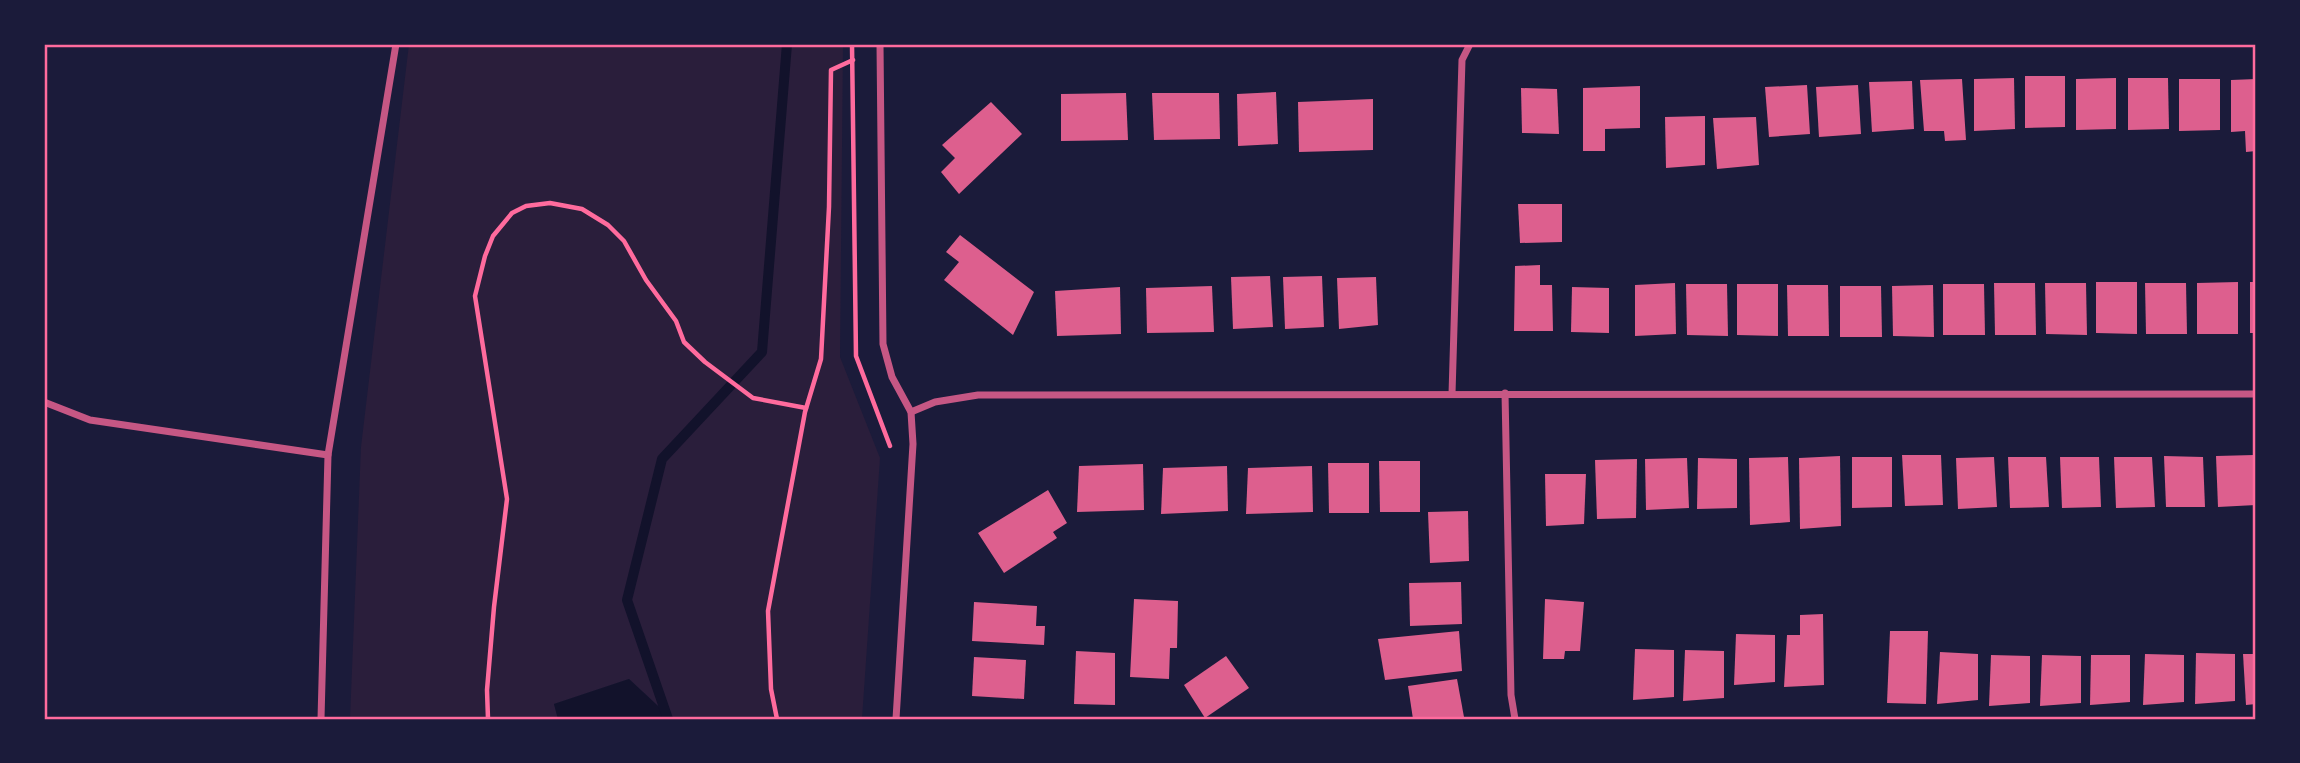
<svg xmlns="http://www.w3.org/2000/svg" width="2300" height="763" font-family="'Sofia Sans Condensed',sans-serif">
<rect width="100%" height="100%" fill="#1b1b3a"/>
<!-- green -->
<path fill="#2a1e3b" d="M409,44H843L840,357L880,458L862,719H672L629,679L554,704L558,719H350L361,447Z"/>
<!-- water -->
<path fill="#12122b" d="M629,679L672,719H558L554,704Z"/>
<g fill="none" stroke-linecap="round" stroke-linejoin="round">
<!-- stream -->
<path stroke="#12122b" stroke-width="10" d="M668,719L627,600L662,459L762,352L787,44"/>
</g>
<!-- building -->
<g fill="#dd5f8e">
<path d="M2025,76H2065V127L2025,128Z"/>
<path d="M2014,78L2015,129L1974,131V79Z"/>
<path d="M2116,78V129L2076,130V79Z"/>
<path d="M2128,78H2168L2169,129L2128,130Z"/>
<path d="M1962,79L1966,140L1945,141L1944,131H1924L1920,80Z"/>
<path d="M2179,79H2220V130L2179,131Z"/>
<path d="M2256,79V151L2246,152L2245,131L2231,132V80Z"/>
<path d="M1912,81L1914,129L1872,132L1869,82Z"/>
<path d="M1807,85L1810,134L1769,137L1765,87Z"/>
<path d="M1858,85L1861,134L1819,137L1816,87Z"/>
<path d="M1640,86V128L1605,129V151H1583V88Z"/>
<path d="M1521,88L1557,89L1559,134L1522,133Z"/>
<path d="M1276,92L1278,144L1238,146L1237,94Z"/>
<path d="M1126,93L1128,140L1061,141V94Z"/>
<path d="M1152,93H1219L1220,139L1154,140Z"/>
<path d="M1373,99V150L1299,152L1298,102Z"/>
<path d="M991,102L1022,134L959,194L941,172L955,158L942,145Z"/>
<path d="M1705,116V165L1666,168L1665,117Z"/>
<path d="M1756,117L1759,165L1717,169L1713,118Z"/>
<path d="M1518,204H1562V242L1520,243Z"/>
<path d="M960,235L1034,292L1013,335L944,280L959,262L946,252Z"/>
<path d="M1540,265V285H1552L1553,331H1514L1515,266Z"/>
<path d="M1270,276L1273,327L1233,329L1231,277Z"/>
<path d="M1322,276L1324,327L1285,329L1283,277Z"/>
<path d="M1376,277L1378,325L1339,329L1337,278Z"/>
<path d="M2096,282H2137V334L2096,333Z"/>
<path d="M2238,282V334H2197V283Z"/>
<rect x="2250" y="282" width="6" height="51"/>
<path d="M1675,283L1676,334L1635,336V285Z"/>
<path d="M1994,283H2035L2036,335H1995Z"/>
<path d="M2045,283H2086L2087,335L2046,334Z"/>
<path d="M2145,283H2186L2187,334H2146Z"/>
<path d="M1686,284H1727L1728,336L1687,335Z"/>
<path d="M1737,284H1778V336L1737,335Z"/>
<path d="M1943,284H1984L1985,335H1943Z"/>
<path d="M1787,285H1828L1829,336H1788Z"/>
<path d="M1933,285L1934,337L1893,336L1892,286Z"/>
<path d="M1212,286L1214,332L1147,333L1146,288Z"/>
<path d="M1840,286H1881L1882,337H1840Z"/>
<path d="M1120,287L1121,334L1057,336L1055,291Z"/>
<path d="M1572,287L1609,288V333L1571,332Z"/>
<path d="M1902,455H1941L1943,505L1905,506Z"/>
<path d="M2254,455L2256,505L2218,507L2216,456Z"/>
<path d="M1840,456L1841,526L1800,529L1799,458Z"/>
<path d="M2164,456L2203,457L2205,507H2166Z"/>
<path d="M1788,457L1790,522L1750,525L1749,458Z"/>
<path d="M1852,457H1892V507L1852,508Z"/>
<path d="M1994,457L1997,507L1958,509L1956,458Z"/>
<path d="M2008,457H2046L2049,507L2010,508Z"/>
<path d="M2060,457H2099L2101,507L2062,508Z"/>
<path d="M2114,457H2152L2155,507L2116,508Z"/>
<path d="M1687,458L1689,508L1646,510L1645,459Z"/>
<path d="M1698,458L1737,459V508L1697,509Z"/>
<path d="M1637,459L1636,518L1597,519L1595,460Z"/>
<path d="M1379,461H1420V512H1380Z"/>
<path d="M1328,463H1369V513H1329Z"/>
<path d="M1143,464L1144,510L1077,512L1079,466Z"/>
<path d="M1227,466L1228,511L1161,514L1163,468Z"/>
<path d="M1312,466L1313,512L1246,514L1248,468Z"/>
<path d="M1545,474H1586L1584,524L1546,526Z"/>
<path d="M1048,490L1067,523L1053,532L1057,538L1004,573L978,533Z"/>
<path d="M1468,511L1469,561L1430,563L1428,512Z"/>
<path d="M1461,582L1462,624L1410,626L1409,583Z"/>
<path d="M1134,599L1178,601L1177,648H1170L1169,679L1130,677Z"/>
<path d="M1545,599L1584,602L1580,651H1565L1564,659H1543Z"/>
<path d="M974,602L1037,606L1036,626H1045L1044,645L972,641Z"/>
<path d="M1823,614L1824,685L1784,687L1787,635H1800V615Z"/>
<path d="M1459,631L1462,671L1385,680L1378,639Z"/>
<path d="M1890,631H1928L1926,704L1887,703Z"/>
<path d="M1736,634L1775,635V682L1734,685Z"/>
<path d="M1635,649L1674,650V697L1633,700Z"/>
<path d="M1685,650L1724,651V698L1683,701Z"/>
<path d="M1076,651L1115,653V705L1074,704Z"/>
<path d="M1940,652L1978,654V700L1937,704Z"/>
<path d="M2196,653L2235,654V701L2195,704Z"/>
<path d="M2145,654L2184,655V702L2143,705Z"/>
<path d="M2243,654H2256V704L2246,705Z"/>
<path d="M1991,655L2030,656V703L1989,706Z"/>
<path d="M2042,655L2081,656V703L2040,706Z"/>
<path d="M2091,655H2130V702L2090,705Z"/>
<path d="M1226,656L1249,688L1205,718L1184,685Z"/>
<path d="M974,657L1026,660L1024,699L972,696Z"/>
<path d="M1457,679L1464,717L1413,719L1408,686Z"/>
</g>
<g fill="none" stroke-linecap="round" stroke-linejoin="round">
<!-- path -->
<g stroke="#ff6b9d" stroke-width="4.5">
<path d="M852,44L856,356L890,446"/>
<path d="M488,719L487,690L494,607L507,499L475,296L485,256L493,236L512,213L526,206L550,203L582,209L608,225L624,241L646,280L676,321L684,342L705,362L753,398L806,408"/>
<path d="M777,719L771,689L768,611L805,412L821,359L829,207L831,70L853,60"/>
</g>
<!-- minor -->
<g stroke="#c65784" stroke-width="7">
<path d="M880,44L883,344L892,377L911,412L913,444L896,719"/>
<path d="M1505,393L1511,695L1515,719"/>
<path d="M1452,394L1462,60L1470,44"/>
<path d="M44,402L90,420L328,455"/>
<path d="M911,412L935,402L978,395L2256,394"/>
<path d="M321,719L328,455L396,44"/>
</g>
</g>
<!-- border -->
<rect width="2300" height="763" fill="none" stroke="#1b1b3a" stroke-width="91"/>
<rect x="46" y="46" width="2208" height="672" fill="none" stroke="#ff6b9d" stroke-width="2.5"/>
</svg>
